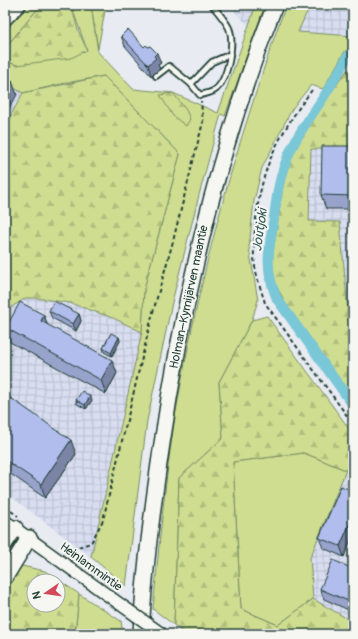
<svg xmlns="http://www.w3.org/2000/svg" width="358" height="639" font-family="Pangolin,sans-serif">
<defs>
<pattern id="industrial-grid" width="8" height="8" patternUnits="userSpaceOnUse"><rect width="8" height="8" fill="#d8ddf0"/><path d="M0 4h8M4 0v8" fill="none" stroke="#b9bfce"/></pattern>
<pattern id="forest-firs" width="22" height="20" patternUnits="userSpaceOnUse"><rect width="22" height="20" fill="#cfdd91"/><path d="M5 1l3.5 6h-7zM16 11l3.5 6h-7z" fill="#b1bf7e"/></pattern>
</defs>
<rect width="100%" height="100%" fill="#e8ebf1"/>
<filter id="ink" filterUnits="userSpaceOnUse"><feTurbulence type="fractalNoise" baseFrequency=".025" numOctaves="2"/><feDisplacementMap in="SourceGraphic" scale="8" xChannelSelector="R" yChannelSelector="G"/><feConvolveMatrix kernelMatrix="1 2 1 2 8 2 1 2 1" color-interpolation-filters="sRGB"/></filter>
<g filter="url(#ink)">
<!-- industrial -->
<g fill="url(#industrial-grid)">
<path d="M228,5H256L249,26Z"/>
<path d="M310,5H353V36L298,32Z"/>
<path d="M5,83L23,93L5,126Z"/>
<path d="M311,149H353V368L340,222L309,221Z"/>
<path d="M26,298H36L70,303L113,318L142,332L91,557L5,492V311Z"/>
<path d="M346,470L353,473V622L313,599L310,558Z"/>
</g>
<!-- grass -->
<g fill="#cfdd91" stroke="#778d62">
<path d="M29,5H41L5,48V31Z"/>
<path d="M71,5H91L98,52L133,89L173,93L218,113L256,5H265L225,116L221,114L199,195L173,298L147,421L126,586L91,557L142,332L144,289L180,154L104,76L61,84L23,93L5,83V61L17,65L87,50Z"/>
<path d="M286,5H310L298,32L353,36V49L345,51L323,89L311,85L292,109L262,168L254,201L249,248L258,300L252,320L219,382L223,438L179,478L174,625L153,609C159,545 165,481 175,417C193,312 218,209 251,108C262,74 273,39 286,5Z"/>
<path d="M304,453L346,470L310,558L313,599L278,625L241,609L233,462Z"/>
<path d="M79,594L121,621L123,634H75Z"/>
</g>
<!-- forest -->
<g fill="url(#forest-firs)" stroke="#778d62" fill-rule="evenodd">
<path d="M41,5H71L78,30L87,50L71,58L17,65L5,61V48Z"/>
<path d="M91,5H106L98,49Z"/>
<path d="M347,70L353,71V149H311L309,221L340,222L353,368V398L284,301C268,273 272,257 277,227C280,206 282,184 289,164C303,130 326,100 347,70Z"/>
<path d="M104,76L180,154L144,289L142,332L113,318L70,303L36,298H26L5,311V126L23,93Z"/>
<path d="M173,93L186,110L190,119L186,126L173,116L160,95Z"/>
<path d="M267,316L353,434V473L304,453L233,462L241,609L278,625L313,599L353,622V634H185L174,625L179,478L223,438L219,382L252,320Z"/>
<path d="M22,566L45,571L79,594L75,634H5C5,609 3,584 22,566ZM34,581H58V605H34Z"/>
</g>
<g fill="none" stroke-linecap="round" stroke-linejoin="round">
<!-- canal -->
<path stroke="#79c7d7" stroke-width="10" d="M353,54L348,56C339,71 331,86 321,101C307,122 292,142 284,167C277,185 276,205 273,224C268,252 265,271 277,299L353,405"/>
<!-- service casing -->
<g stroke="#1f3d34" stroke-width="8">
<g id="service">
<path d="M212,5C218,12 225,20 229,28C235,42 228,80 215,90C211,93 205,94 200,95L191,84L212,62L231,54"/>
<path d="M156,76L169,66L191,84"/>
</g>
</g>
<!-- tertiary casing -->
<g stroke="#1f3d34" stroke-width="14">
<g id="tertiary">
<path d="M5,20L20,5"/>
<path d="M5,521L110,597"/>
</g>
</g>
<!-- trunk casing -->
<g stroke="#1f3d34" stroke-width="18">
<g id="trunk">
<path d="M5,543L15,528"/>
<path d="M5,577L29,538"/>
<path d="M141,634C144,573 152,511 161,450C183,298 218,148 275,5"/>
</g>
</g>
<!-- path -->
<g stroke="#1f3d34" stroke-width="2" stroke-dasharray="4 3" stroke-linecap="butt">
<path d="M312,90C293,115 274,144 265,174C258,196 254,227 254,250C253,268 260,286 265,303L353,424"/>
<path d="M5,507L18,516"/>
<path d="M65,551L91,543L103,520L153,312L172,245L203,122L201,101"/>
<path d="M174,631L178,634"/>
</g>
<!-- service -->
<use href="#service" stroke="#f6f6f2" stroke-width="4.5"/>
<!-- tertiary -->
<use href="#tertiary" stroke="#f6f6f2" stroke-width="11"/>
<!-- trunk -->
<use href="#trunk" stroke="#f6f6f2" stroke-width="15"/>
<!-- tertiary-bridge casing -->
<g stroke="#1f3d34" stroke-width="14" stroke-linecap="butt">
<path id="tertiary-bridge" d="M110,597L162,634"/>
</g>
<!-- path-bridge -->
<path stroke="#1f3d34" stroke-width="2" stroke-dasharray="4 3" stroke-linecap="butt" d="M87,568L113,587"/>
<!-- tertiary-bridge -->
<use href="#tertiary-bridge" stroke="#f6f6f2" stroke-width="11"/>
</g>
<!-- wall -->
<g fill="#98a3cc" stroke="#1f3d34">
<path d="M121,36L144,47L161,63L158,65L160,69L151,76L125,46Z"/>
<path d="M353,146V209H326L321,195Z"/>
<path d="M49,311L79,314L81,321L76,331L52,318Z"/>
<path d="M44,315L47,325L117,373L106,394L10,342L6,328Z"/>
<path d="M119,337L120,341L112,356L104,352L103,348Z"/>
<path d="M5,394L76,454L45,498L5,470Z"/>
<path d="M76,400H92L86,409L77,404Z"/>
<path d="M341,486L344,557L323,548L319,538Z"/>
<path d="M353,569V612L324,599L320,589Z"/>
</g>
<!-- shaded-wall -->
<g fill="#7c84a6" stroke="#1f3d34">
<path d="M157,53L161,63L158,65L160,69L151,76L148,65L154,56Z"/>
<path d="M12,81L17,95L5,114V92Z"/>
<path d="M79,314L81,321L76,331L73,324Z"/>
<path d="M44,315L49,329L41,321Z"/>
<path d="M119,337L120,341L112,356L111,353Z"/>
<path d="M112,360L117,373L106,394L101,380Z"/>
<path d="M90,396L92,400L86,409L85,405Z"/>
<path d="M71,440L76,454L45,498L41,484Z"/>
<path d="M353,516V535L344,557L340,546Z"/>
</g>
<!-- building -->
<g fill="#b1bded" stroke="#1f3d34">
<path d="M128,29L144,47L146,45L148,47L150,46L157,53L154,56L156,58L148,65L121,36Z"/>
<path d="M5,77L12,81L5,92Z"/>
<path d="M322,146H353V196L321,195Z"/>
<path d="M350,224H353V255Z"/>
<path d="M54,301L79,314L73,324L49,311Z"/>
<path d="M20,302L44,315L41,321L112,360L101,380L6,328Z"/>
<path d="M111,333L119,337L111,353L103,348Z"/>
<path d="M82,391L90,396L85,405L76,400Z"/>
<path d="M5,394L71,440L41,484L5,460Z"/>
<path d="M341,486L353,491V516L340,546L319,538Z"/>
<path d="M333,560L353,569V603L320,589Z"/>
</g>
</g>
<g text-anchor="middle" dominant-baseline="central" stroke-width="4" stroke-linejoin="round" paint-order="stroke">
<!-- street labels -->
<g font-size="12" fill="#1f3d34" stroke="#f6f6f2">
<text transform="translate(189 297) rotate(-78)">Holman–Kymijärven maantie</text>
<text transform="translate(91 567) rotate(36)">Heinlammintie</text>
</g>
<!-- water labels -->
<g font-size="13" font-style="italic" fill="#315955" stroke="#f6f6f2">
<text transform="translate(260 230) rotate(-82)">Joutjoki</text>
</g>
</g>
<!-- margin -->
<rect width="358" height="639" fill="none" stroke="#f6f6f2" stroke-width="20"/>
<rect x="10" y="10" width="338" height="619" fill="none" stroke="#1f3d34" stroke-width="1.5" filter="url(#ink)"/>
<!-- north arrow -->
<g transform="translate(46 593) rotate(257)"><circle r="19" fill="#f6f6f2" stroke="#a0aca6"/>
<path d="M0-3L7 15L0 10L-7 15Z" fill="#d1495b"/>
<text y="-6" font-size="11" font-weight="bold" text-anchor="middle" fill="#1f3d34">N</text>
</g>
</svg>
